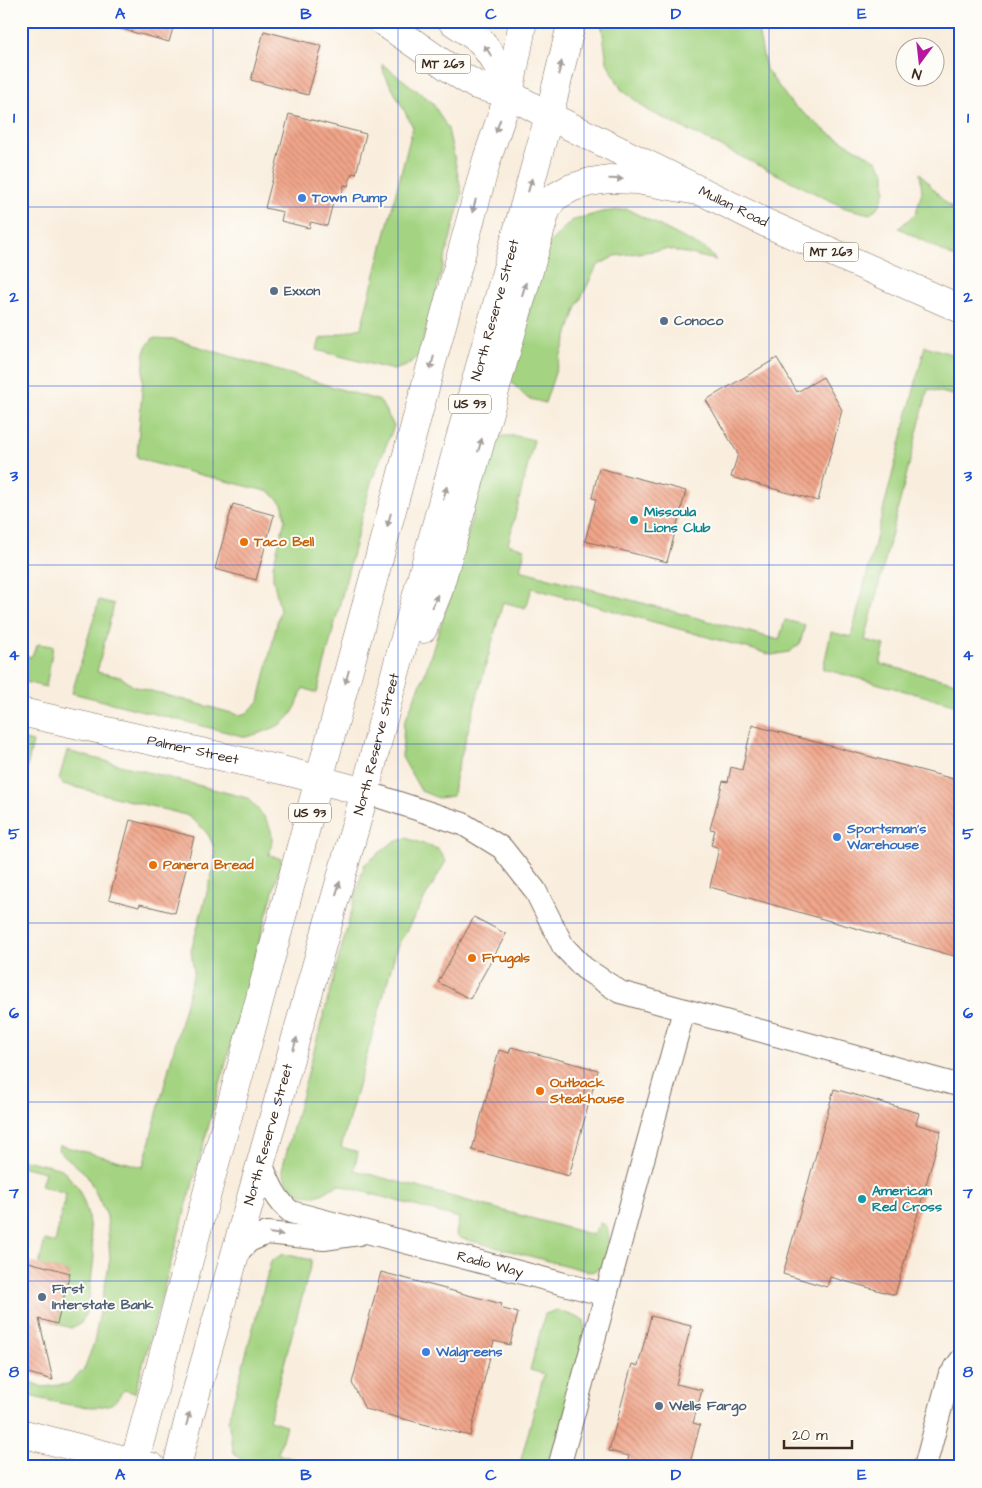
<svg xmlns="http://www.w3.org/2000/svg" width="982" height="1488" font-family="'Architects Daughter',sans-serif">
<defs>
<pattern id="building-back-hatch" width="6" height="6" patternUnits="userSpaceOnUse" patternTransform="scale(1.25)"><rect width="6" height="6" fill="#f1a58a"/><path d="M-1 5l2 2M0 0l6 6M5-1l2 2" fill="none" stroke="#c48770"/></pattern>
</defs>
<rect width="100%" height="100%" fill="#fdfcf7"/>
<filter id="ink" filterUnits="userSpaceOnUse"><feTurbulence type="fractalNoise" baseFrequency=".02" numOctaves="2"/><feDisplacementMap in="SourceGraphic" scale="10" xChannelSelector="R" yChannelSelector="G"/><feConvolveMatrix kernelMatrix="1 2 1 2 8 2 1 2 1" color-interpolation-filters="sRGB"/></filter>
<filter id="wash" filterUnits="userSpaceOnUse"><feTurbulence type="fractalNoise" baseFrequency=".0096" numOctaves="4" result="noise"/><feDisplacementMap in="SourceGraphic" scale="20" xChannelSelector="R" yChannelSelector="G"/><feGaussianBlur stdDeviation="1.12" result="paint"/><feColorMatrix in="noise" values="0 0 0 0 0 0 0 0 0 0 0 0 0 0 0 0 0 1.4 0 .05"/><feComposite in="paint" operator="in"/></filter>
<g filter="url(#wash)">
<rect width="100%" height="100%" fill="#f9eede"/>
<!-- green -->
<g fill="#a4d482" stroke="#707f50">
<path d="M601,21H756L766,69L791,103L827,132L877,161L885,173V190L880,205L870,214L845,208L649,111L621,89L607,62Z"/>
<path d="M382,64L432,102L448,129L462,194L419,356L406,366L393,370L317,350L320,339L361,328L413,127L384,73Z"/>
<path d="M920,173L943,200L961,216V261L899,228L916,213L922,192Z"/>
<path d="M627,209L707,250L716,260L667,249L615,256L597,266L577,306L545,403L527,398L509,380L549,243L571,221L602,212Z"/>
<path d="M153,338L173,339L380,401L394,426L371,482L317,693L303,688C300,695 298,704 294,710C284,728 263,732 246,737L72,693L99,600L114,604L97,672L121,677L133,686L239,715L247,713L259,701L280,610L273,578V566L285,520L283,505L270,492L149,462L137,457L145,349Z"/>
<path d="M925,346L961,357V397L928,389L865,640L885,645L880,664L961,684V706L823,669L831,632L851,637Z"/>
<path d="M496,436H516L534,440L508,544L525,549L520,570L779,640L785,620L805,625L800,644L789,652L772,655L532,588L527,605L525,608L503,602L455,778L453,796L438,798L421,791L402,757L404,723L424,676L462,560L470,524Z"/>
<path d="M38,644L53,646L46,687L21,681V654L31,657Z"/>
<path d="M21,739L33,742L26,772L22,775Z"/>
<path d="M67,751L247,798C258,809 272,822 272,839C272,844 270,850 269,855L282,859L135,1393L124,1390C120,1394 116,1402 111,1404C89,1413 44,1399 21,1394V1379L43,1387L68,1384L84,1369L94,1343L110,1259L107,1216L87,1175L58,1150L59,1145L143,1167L194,972L191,951L215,863C216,839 205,828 186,815L63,784L59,779Z"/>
<path d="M406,838L438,849L446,861L397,947L341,1147L358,1152L354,1170L593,1235L600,1223L607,1226C609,1238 613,1258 602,1267C599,1269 594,1271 591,1272L460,1238L456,1234L459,1218L339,1185C333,1187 329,1190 324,1193C303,1202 287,1189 282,1169L364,865L392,843Z"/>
<path d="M21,1159L62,1169L79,1189L87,1211L94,1256L88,1308L81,1323L71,1328L57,1324L70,1273L39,1265L45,1240L55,1243L66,1193L41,1186L45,1172L21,1166Z"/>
<path d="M283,1254L312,1260L269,1420L286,1425L278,1454L318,1467H248L234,1453L228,1421L271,1261Z"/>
<path d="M557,1310L584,1320L586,1341L551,1467H519L544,1374L530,1370L545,1314Z"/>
</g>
<g id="blocks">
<!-- building -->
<g fill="url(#building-back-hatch)">
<path d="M115,21H175L169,42L114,27Z"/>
<path d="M264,31L322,46L308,95L251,80Z"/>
<path d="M289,114L366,134L356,174L352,173L348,186L344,185L341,197L335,195L327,226L311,222L309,228L281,221L283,212L265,208Z"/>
<path d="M777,358L797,392L823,377L842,410L818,501L731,477L738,454L706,400Z"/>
<path d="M599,468L686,491L667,562L585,541L596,499L592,498Z"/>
<path d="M233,504L274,515L256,580L215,569Z"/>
<path d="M752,725L961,781V958L710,887L719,848L711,845L715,830L710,829L723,781L728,782L731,767L742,770Z"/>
<path d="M130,820L194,837L175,913L140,904L139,907L109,899Z"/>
<path d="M474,917L506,934L470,999L438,982Z"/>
<path d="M511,1047L598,1070L569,1176L472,1150L499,1050L509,1053Z"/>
<path d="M834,1089L919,1113L916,1124L941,1131L895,1295L830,1277L827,1287L783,1274Z"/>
<path d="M21,1260L70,1273L57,1324L39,1319L53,1380L21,1371Z"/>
<path d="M381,1272L502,1304L500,1308L518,1313L510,1345L494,1341L470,1436L365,1409L352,1383Z"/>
<path d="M651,1316L691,1326L676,1384L702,1390L693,1423L700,1425L689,1467H626L629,1456L609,1451L632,1364L638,1366Z"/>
</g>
</g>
</g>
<g filter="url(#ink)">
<use href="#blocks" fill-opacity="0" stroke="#7e6f61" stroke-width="1"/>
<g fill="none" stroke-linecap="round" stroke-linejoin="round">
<!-- street casing -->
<g stroke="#7e6f61" stroke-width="24">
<g id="street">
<path d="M365,792L463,824L502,848L535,890L563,946L584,968L620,992L961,1086"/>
<path id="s1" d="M261,1163C269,1182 275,1199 291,1212L606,1295"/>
<path d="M235,1255L249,1241L267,1233L324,1239L359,1234"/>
<path d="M559,1467L684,1010"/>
<path d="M925,1467L949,1377L961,1360"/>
</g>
</g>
<!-- secondary casing -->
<g stroke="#7e6f61" stroke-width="29">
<g id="secondary">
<path id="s2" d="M21,712L282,770L365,792"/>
<path d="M21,1433L152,1467"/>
</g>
</g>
<!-- primary casing -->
<g stroke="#7e6f61" stroke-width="29">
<g id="primary">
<path id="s3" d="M382,21L461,76L476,85L509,94L549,116L766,223L961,309"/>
<path d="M452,21L481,41L498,66L509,94"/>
</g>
</g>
<!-- highway casing -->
<g stroke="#7e6f61" stroke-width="29">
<g id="highway">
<path d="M423,629L438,592L546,211L553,198L571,188L590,182L609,179L637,180L703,192"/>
<path d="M133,1467L487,159L509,94L523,21"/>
<path id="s4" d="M177,1467L189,1418L365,792L390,692L549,116L572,21"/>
</g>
</g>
<!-- street -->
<use href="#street" stroke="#fff" stroke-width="22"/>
<!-- secondary -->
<use href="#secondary" stroke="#fff" stroke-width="28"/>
<!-- primary -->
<use href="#primary" stroke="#fff" stroke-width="28"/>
<!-- highway -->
<use href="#highway" stroke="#fff" stroke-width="28"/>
</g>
<!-- one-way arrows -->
<defs><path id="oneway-solid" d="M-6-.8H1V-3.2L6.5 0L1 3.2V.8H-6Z" transform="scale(1.25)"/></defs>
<g fill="#a79f9a">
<use href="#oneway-solid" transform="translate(488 51) rotate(-125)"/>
<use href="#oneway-solid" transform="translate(560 68) rotate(-76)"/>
<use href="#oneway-solid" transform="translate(498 126) rotate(109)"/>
<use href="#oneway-solid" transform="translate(616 179) rotate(2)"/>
<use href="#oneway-solid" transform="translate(530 185) rotate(-75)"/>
<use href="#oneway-solid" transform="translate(474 206) rotate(105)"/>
<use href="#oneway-solid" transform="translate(524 289) rotate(-74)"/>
<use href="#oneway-solid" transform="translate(432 363) rotate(105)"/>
<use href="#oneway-solid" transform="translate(480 445) rotate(-74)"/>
<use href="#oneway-solid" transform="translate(445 493) rotate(-75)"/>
<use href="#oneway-solid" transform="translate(389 520) rotate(105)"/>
<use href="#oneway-solid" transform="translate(435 601) rotate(-69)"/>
<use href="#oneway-solid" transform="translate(347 677) rotate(105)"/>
<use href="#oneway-solid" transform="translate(338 888) rotate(-74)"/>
<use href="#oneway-solid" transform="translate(295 1044) rotate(-74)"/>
<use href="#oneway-solid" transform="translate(276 1234) rotate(7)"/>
<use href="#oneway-solid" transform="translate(188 1419) rotate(-75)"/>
</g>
</g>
<!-- grid -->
<path fill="none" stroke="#1d4ed8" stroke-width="1" stroke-opacity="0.55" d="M213,21V1467M398,21V1467M584,21V1467M769,21V1467M21,207H961M21,386H961M21,565H961M21,744H961M21,923H961M21,1102H961M21,1281H961"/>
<!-- markers -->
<g fill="#3f7fe0" stroke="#fdfcf7" stroke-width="2">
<circle cx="302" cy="198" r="5"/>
<circle cx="837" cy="837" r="5"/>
<circle cx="426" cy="1352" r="5"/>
</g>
<g fill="#5c6f8a" stroke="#fdfcf7" stroke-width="2">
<circle cx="274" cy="291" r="5"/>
<circle cx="664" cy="321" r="5"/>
<circle cx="42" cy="1297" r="5"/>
<circle cx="659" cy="1406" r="5"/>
</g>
<g fill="#0f9aa8" stroke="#fdfcf7" stroke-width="2">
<circle cx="634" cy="520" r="5"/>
<circle cx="862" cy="1199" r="5"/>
</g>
<g fill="#e8710a" stroke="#fdfcf7" stroke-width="2">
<circle cx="244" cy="542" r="5"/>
<circle cx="153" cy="865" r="5"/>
<circle cx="472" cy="958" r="5"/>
<circle cx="540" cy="1091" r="5"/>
</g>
<g text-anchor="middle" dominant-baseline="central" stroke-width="4" stroke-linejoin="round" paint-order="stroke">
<!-- shield labels -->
<g fill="#fdfcf7" stroke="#75695f" stroke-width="1">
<rect x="415.5" y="54.5" width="55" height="19" rx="4"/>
<rect x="803.5" y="242.5" width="55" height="19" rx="4"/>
<rect x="449" y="394.5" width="42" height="19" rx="4"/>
<rect x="289" y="803.5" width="42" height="19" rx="4"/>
</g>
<g font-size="12" font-weight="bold" fill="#3b2a1e">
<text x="443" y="64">MT 263</text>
<text x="831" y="252">MT 263</text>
<text x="470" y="404">US 93</text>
<text x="310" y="813">US 93</text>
</g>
<!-- shop labels -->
<g font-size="14" font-weight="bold" fill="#366cbe" stroke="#fdfcf7" text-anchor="start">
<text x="312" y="198">Town Pump</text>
<text x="847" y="829">Sportsman's<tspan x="847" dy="16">Warehouse</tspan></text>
<text x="436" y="1352">Walgreens</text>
</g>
<!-- street labels -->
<g font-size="14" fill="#3b2a1e" stroke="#fdfcf7">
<text stroke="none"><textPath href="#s3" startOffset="399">Mullan Road</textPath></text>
<text stroke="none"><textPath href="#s4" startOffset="1200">North Reserve Street</textPath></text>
<text stroke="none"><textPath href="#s4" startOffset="750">North Reserve Street</textPath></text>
<text stroke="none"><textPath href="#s2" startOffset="176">Palmer Street</textPath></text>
<text stroke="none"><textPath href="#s4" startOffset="345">North Reserve Street</textPath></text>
<text stroke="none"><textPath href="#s1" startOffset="264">Radio Way</textPath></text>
</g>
<!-- service labels -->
<g font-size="14" font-weight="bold" fill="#4e5e75" stroke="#fdfcf7" text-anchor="start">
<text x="284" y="291">Exxon</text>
<text x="674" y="321">Conoco</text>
<text x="52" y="1289">First<tspan x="52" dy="16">Interstate Bank</tspan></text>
<text x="669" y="1406">Wells Fargo</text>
</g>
<!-- culture labels -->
<g font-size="14" font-weight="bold" fill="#0d838f" stroke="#fdfcf7" text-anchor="start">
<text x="644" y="512">Missoula<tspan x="644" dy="16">Lions Club</tspan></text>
<text x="872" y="1191">American<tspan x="872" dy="16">Red Cross</tspan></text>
</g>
<!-- food labels -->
<g font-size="14" font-weight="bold" fill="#c56008" stroke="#fdfcf7" text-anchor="start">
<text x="254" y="542">Taco Bell</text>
<text x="163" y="865">Panera Bread</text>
<text x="482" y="958">Frugals</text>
<text x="550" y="1083">Outback<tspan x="550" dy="16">Steakhouse</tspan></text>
</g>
</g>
<!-- margin -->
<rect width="982" height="1488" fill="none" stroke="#fdfcf7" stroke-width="55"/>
<!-- north arrow -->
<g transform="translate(920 62) rotate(195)"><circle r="24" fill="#fdfcf7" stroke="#afa8a0"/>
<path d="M0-4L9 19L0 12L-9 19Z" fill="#b5179e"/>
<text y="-8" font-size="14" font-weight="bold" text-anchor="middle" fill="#3b2a1e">N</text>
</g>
<!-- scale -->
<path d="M784 1440v8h68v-8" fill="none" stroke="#3b2a1e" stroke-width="2.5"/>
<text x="792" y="1440" font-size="15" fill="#3b2a1e" stroke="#fdfcf7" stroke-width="4" paint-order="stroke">20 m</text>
<rect x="28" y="28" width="926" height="1432" fill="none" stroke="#1d4ed8" stroke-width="2"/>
<g font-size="16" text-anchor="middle" font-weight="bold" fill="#1d4ed8">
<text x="120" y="19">A</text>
<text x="306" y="19">B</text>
<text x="491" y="19">C</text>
<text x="676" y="19">D</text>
<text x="862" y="19">E</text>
<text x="14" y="123">1</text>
<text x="968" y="123">1</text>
<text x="14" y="302">2</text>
<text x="968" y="302">2</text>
<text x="14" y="481">3</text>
<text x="968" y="481">3</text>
<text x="14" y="660">4</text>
<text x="968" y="660">4</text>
<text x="14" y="839">5</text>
<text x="968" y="839">5</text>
<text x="14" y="1018">6</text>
<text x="968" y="1018">6</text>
<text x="14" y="1198">7</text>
<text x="968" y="1198">7</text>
<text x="14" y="1377">8</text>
<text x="968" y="1377">8</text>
<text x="120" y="1480">A</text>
<text x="306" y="1480">B</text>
<text x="491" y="1480">C</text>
<text x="676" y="1480">D</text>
<text x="862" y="1480">E</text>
</g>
</svg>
